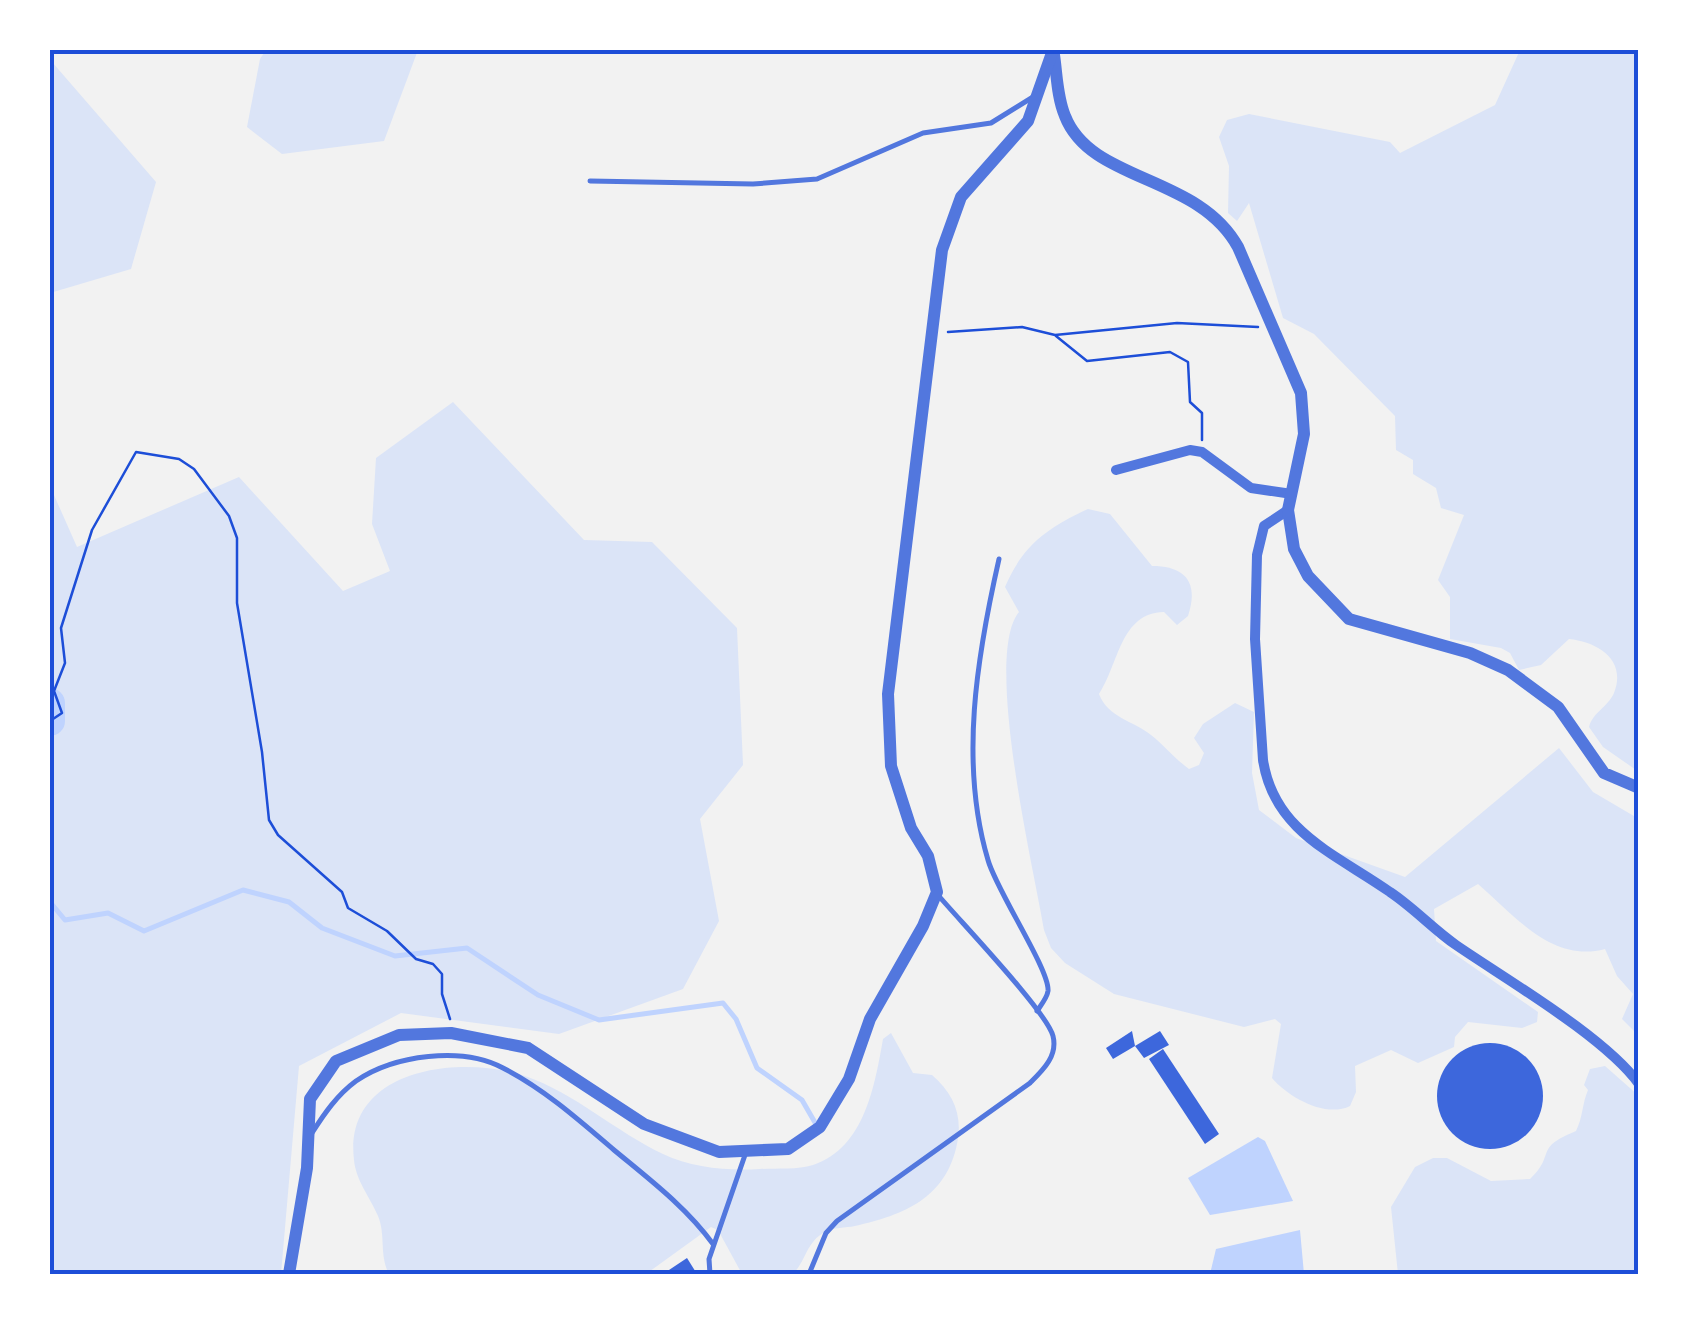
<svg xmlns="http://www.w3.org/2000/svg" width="1689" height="1324" font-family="Roboto,sans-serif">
<rect width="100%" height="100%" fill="#f2f2f2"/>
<!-- green -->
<g fill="#dbe4f7">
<path d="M51,50L52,62L156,182L131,269L50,293Z"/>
<path d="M266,50H418L384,141L282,154L247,127L260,59Z"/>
<path d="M1520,50H1639V772L1603,747L1589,727C1593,712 1608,707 1614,693C1627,660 1598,642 1569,639L1541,665L1519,670L1510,653L1501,648L1450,639V597L1438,580L1464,515L1441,508L1436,488L1413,474V460L1396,450L1395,416L1314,334L1283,318L1249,203L1237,221L1228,213L1229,166L1219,137L1227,120L1249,114L1390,142L1400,153L1495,105Z"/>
<path d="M453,402L584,540L652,542L737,628L743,765L700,819L719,921L683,989L559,1034L401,1013L299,1066L281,1274H50V486L77,547L239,477L343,591L390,571L372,524L376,458Z"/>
<path d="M1088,509L1110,514L1152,566C1186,566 1199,583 1188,616L1177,625L1164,612C1120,613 1119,664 1099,694C1108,718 1134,721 1151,735C1164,745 1175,759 1189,769L1199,765L1204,753L1194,738L1203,724L1235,703L1254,712L1252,773L1259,810L1296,838L1405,877L1559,748L1593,792L1639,819V1036L1622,1019L1633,994L1617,976L1605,949C1552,963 1515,916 1478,884L1434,909L1436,941L1538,1012L1537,1022L1522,1028L1468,1022L1455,1037L1454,1047L1418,1063L1391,1050L1355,1066L1356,1092L1350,1106C1326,1118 1289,1098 1272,1078L1281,1024L1275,1019L1244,1027L1114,994L1065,963L1051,948L1044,930C1034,869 983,656 1019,612L1005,587C1023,545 1047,528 1088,509Z"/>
<path d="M891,1033L913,1073L932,1075C954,1094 963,1116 957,1144C946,1198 904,1215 855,1226C846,1228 833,1227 825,1232C806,1242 806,1261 793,1274H742L718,1230L711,1227L646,1274H389C379,1255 386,1235 378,1216C370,1197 356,1181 354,1160C343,1068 460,1054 525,1076C575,1093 616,1132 663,1154C692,1168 729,1171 760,1169C776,1168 797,1170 813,1165C865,1148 875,1084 883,1039Z"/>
<path d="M1605,1066L1639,1096V1274H1398L1391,1207L1415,1167L1433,1158H1447L1491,1181L1530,1179C1557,1154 1532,1149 1576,1131C1583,1117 1582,1104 1588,1090L1584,1085L1590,1069Z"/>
</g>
<!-- water -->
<g fill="#bfd3fe">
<path d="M1258,1137L1265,1141L1293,1201L1210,1215L1188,1178Z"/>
<path d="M1300,1230L1304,1274H1210L1216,1249Z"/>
</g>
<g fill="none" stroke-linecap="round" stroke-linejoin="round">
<!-- stream -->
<g stroke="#bfd3fe" stroke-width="5">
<path d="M50,810V821"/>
<path d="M50,902L65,920L108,913L144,931L243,890L289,902L322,928L395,956L467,948L538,995L599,1020L723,1003L736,1019L757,1068L802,1100L817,1126"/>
</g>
<!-- river -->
<path stroke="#bfd3fe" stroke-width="30" d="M50,703V721"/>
</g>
<!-- building -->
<g fill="#3d67dc">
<path d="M1132,1031L1135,1046L1113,1059L1106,1048Z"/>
<path d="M1160,1031L1169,1045L1144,1058L1135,1046Z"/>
<circle cx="1490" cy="1096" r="53"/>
<path d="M1163,1049L1219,1134L1205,1144L1149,1059Z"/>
<path d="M687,1258L697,1274H663Z"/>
</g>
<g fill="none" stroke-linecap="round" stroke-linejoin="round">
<!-- path -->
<g stroke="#1d4ed8" stroke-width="2.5">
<path d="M948,332L1022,327L1055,335L1177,323L1258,327"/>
<path d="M1056,336L1087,361L1170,352L1188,362L1190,402L1202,413V440"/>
<path d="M50,721L62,713L54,691L65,663L61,628L92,530L136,452L179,459L194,469L229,516L237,538V603L262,752L269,820L278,835L342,892L348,908L387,931L416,959L433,964L442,974V994L450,1019"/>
</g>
<!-- service -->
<g stroke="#5277de" stroke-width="5">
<path d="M590,181L753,184L817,179L923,133L991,123L1033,97"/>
<path d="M999,559C977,656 959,763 988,860C996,890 1050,970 1048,991C1047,998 1041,1005 1037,1011"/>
<path d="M312,1133C324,1114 337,1095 356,1081C394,1055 462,1046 503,1068C544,1089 579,1120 614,1150C649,1179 686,1207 713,1244"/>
<path d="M710,1274L709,1259L745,1155"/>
<path d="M809,1274L826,1233L837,1221L1030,1083C1043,1070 1058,1056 1053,1036C1047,1012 959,920 938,895"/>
</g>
<!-- minor -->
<g stroke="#5277de" stroke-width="10">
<path d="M1116,470L1190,450L1202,452L1251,488L1292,494"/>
<path d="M1288,510L1264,526L1257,555L1255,639L1263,760C1274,832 1336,854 1390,892C1414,908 1433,929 1456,945C1507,980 1605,1037 1639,1084"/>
</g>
<!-- tertiary -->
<g stroke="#5277de" stroke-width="12">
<path d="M1054,55C1057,75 1057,97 1065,116C1091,183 1198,174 1238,247L1301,393L1304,434L1288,510L1294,549L1308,576L1349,619L1470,653L1508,670L1558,707L1604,773L1639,788"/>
<path d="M289,1274L307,1168L310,1099L336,1061L399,1035L451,1033L528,1048L644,1124L719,1152L788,1149L820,1127L849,1079L870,1019L923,926L937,892L928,856L911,828L891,766L888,694L942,250L961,197L1028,121L1053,50"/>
</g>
</g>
<!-- border -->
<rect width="1689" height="1324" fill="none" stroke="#ffffff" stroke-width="105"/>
<rect x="52" y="52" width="1584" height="1220" fill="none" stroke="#1d4ed8" stroke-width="4"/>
</svg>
